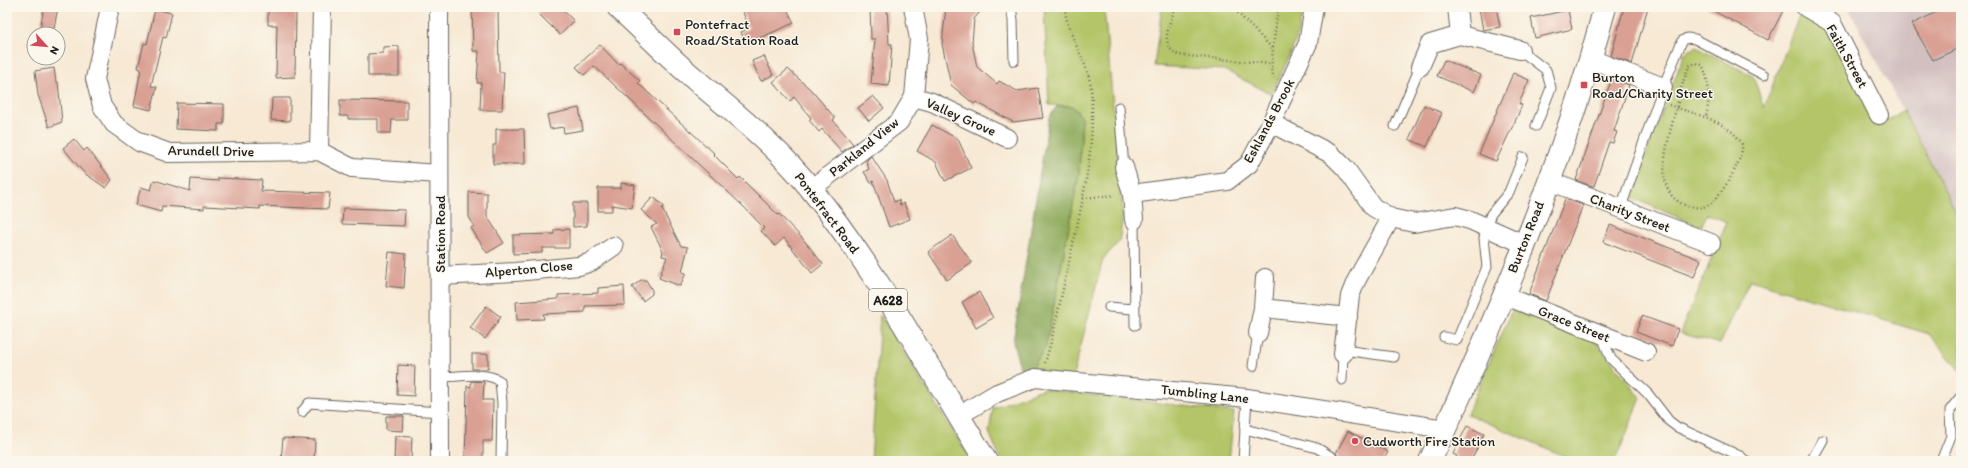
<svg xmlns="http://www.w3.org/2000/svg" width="1968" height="468" font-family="Itim,sans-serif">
<rect width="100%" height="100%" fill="#fbf7ec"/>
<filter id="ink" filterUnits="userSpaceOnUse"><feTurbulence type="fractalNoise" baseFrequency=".025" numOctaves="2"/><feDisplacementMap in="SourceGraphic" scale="8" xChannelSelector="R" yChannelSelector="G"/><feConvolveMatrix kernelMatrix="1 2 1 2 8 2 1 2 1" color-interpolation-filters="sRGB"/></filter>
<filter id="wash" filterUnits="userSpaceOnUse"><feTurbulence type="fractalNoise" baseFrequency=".012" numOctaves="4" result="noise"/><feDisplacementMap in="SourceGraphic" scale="16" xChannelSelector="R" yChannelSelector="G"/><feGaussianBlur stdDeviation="0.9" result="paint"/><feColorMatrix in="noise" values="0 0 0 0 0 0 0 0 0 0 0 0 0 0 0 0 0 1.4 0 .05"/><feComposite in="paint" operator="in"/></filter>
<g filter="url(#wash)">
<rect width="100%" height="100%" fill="#f7e9d4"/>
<!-- industrial -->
<path fill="#d2bfc0" d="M1848,7H1961V217L1956,212Z"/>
<!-- green -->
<g fill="#b3c568" stroke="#687042">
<path d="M1044,7H1104L1123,216L1119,242L1103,259L1073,376H1033V367L1046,346L1079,174L1082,117L1072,106L1049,105Z"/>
<path d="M1162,7H1303C1298,43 1287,63 1271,94L1224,70L1154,66Z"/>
<path d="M1800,13L1829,28L1879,126L1903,110L1956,212L1961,217V372L1929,334L1750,280L1720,344L1680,333L1727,222L1707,214L1701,227L1630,197L1685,52L1696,47L1753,76L1764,108Z"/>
<path d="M1513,308L1595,341L1641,398L1615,461H1576L1467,414Z"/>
<path d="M880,315L972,461H871Z"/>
<path d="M1042,389L1234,412L1229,461H1001L989,432L993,408Z"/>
</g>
<!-- forest -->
<path fill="#8eaa5c" stroke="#55633c" d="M1057,106H1072L1082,117L1079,174L1046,346L1033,367L1020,368L1013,342L1049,117Z"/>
<g id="blocks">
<!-- building -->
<g fill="#daa094">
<path d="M44,7H58L53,34H39Z"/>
<path d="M268,7H285V11H296L295,77L276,78L277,25H268Z"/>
<path d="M472,7H498L499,72H504L502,110H480L481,83H477L479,51H473Z"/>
<path d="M544,7H560L574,21L560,35L538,13Z"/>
<path d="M741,7H786L794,23L746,44L741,32L749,28Z"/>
<path d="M870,7H887L889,44H892L889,86L871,84L875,39H871Z"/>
<path d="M946,7H984L974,19L972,43L977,67L997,84L999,81L1017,91L1038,88L1043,118L1013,122L976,102L974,104L951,85L942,44Z"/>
<path d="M1486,7H1496L1500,27L1483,30L1479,8Z"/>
<path d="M1624,7H1648L1632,64L1611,56Z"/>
<path d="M1706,7H1785L1768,40Z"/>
<path d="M1937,7H1961V47L1933,60L1912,24L1939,11Z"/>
<path d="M155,9L172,13L166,38L163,37L151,86L157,87L151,110L134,106L141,69L138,68L144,43L147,44Z"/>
<path d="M1568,10L1572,29L1535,38L1531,18Z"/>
<path d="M600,45L618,64L620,63L640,81L638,83L657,101L714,153L713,154L738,179L740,177L778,215L779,214L803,239L823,264L812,273L784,238L775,246L761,231L764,228L743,206L594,66L584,75L576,67Z"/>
<path d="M399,46V76H368V54L383,53V47Z"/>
<path d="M764,56L773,75L761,81L752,61Z"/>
<path d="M1444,60L1481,75L1474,92L1437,76Z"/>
<path d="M54,68L56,82H58L62,122L49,127L38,95L35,71Z"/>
<path d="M788,69L811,90L835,118L833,120L853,144L842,152L822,129L819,132L809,120L811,118L794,97L790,101L773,82Z"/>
<path d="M1513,73L1529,80L1519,104L1522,105L1517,117L1496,161L1479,154Z"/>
<path d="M1612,78L1629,85L1614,131L1617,132L1613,143L1609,142L1594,186H1591L1576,180Z"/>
<path d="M873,96L884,108L869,121L858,108Z"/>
<path d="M272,98H290V121L271,120Z"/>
<path d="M340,100L407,101V120H392L391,133H378V119H348V116H340Z"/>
<path d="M177,103L224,104V124H218V131L176,129Z"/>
<path d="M1424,105L1442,113L1427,147L1409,139Z"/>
<path d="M579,108L583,130L564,133L563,127L550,129L547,115Z"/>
<path d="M932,125L958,139L971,168L945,181L936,162L917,151Z"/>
<path d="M496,129H524L525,164H493V145H496Z"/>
<path d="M74,139L84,151L87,148L112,180L106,188L84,173L63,148Z"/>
<path d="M871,156L887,180L894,202L899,200L900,205L904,203L910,219L889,227L873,181L871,183L864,172L869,169L866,161Z"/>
<path d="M218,178L262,180L261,191L330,193L328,209L260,206V209L204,206V209L162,206L161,212L136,205L141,187L151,190L154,180L190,191L191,179L218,181Z"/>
<path d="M621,183L635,185L632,208L612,205V211H598V188H621Z"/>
<path d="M469,192L487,193V216L504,243L487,253L471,228L474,226L469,217Z"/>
<path d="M653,197L664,206L662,209L681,246L688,247L682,272L686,273L680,286L659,278L667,257L662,256L663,251L651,227L657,224L641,210Z"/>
<path d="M1565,199L1583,205L1546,301L1529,294Z"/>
<path d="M573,203H587V226L573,227Z"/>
<path d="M343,208L405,210L404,226L342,224Z"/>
<path d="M1610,225L1701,260L1694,277L1603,242Z"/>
<path d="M569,229V248H542V253L513,254V235L554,234V230Z"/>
<path d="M952,235L972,263L947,280L928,252Z"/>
<path d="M389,252L406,254L404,288L386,286Z"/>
<path d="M641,280H646L652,290V294L643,301L632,287Z"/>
<path d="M624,286L625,305L585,306V312L543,314L544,319L517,320L516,302L558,299V295L598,293V288Z"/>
<path d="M979,292L993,318L976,328L962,302Z"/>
<path d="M486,306L501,317L485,339L470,328Z"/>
<path d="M1642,316L1678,329L1672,346L1636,332Z"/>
<rect x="472" y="354" width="16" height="15"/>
<path d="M398,365L415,366L414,396L397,395Z"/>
<path d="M471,381L484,382L483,400H493L492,441H483V461H465L467,386L471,387Z"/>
<path d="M386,416H404L403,431L386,430Z"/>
<path d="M1467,426L1484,434L1471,461H1454L1457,456L1453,454Z"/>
<path d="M1348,431L1388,452L1383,461H1336L1338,457L1336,453Z"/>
<path d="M395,436L412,437L411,461H394Z"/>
<path d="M283,438L315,440L314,461H281Z"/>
</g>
</g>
</g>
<g filter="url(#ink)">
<use href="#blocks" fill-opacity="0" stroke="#69645c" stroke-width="1"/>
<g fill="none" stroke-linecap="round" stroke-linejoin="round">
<!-- lane casing -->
<g stroke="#69645c" stroke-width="11">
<g id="lane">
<path d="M1011,7L1013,20L1014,61"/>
<path d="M1520,50L1546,70L1551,88L1536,126"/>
<path d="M1119,107L1124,167"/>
<path d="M1395,126L1420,67"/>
<path d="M1620,210L1663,87L1682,41L1687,38L1695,39L1764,75"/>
<path d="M1134,220L1135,325"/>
<path d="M1109,307L1133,309"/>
<path d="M1444,337L1457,340L1487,267L1484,238L1486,227L1491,214L1509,192L1523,157"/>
<path d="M1606,337L1605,344L1611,359L1648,394L1669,421L1677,427L1740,456L1746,461"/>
<path d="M1344,350L1394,357"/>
<path d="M1253,366L1258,333"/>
<path d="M440,377C458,377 485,371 500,381L502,403L501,461"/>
<path d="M1342,380L1343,354"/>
<path d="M302,412L309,403L440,412"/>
<path d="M1245,429L1317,448L1332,457"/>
<path d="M1243,461L1247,398"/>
<path d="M1811,461L1823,440"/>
<path d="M1941,461L1951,436L1950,410L1961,396"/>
</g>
</g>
<!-- street casing -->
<g stroke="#69645c" stroke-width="20">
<g id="street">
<path d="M110,7L95,79L102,106L114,124L139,142L169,153L319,151L352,168L439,174"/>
<path d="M439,7L440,461"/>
<path d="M1457,7L1460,35"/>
<path d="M1805,7L1832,23L1879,115"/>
<path d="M1591,59L1663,87"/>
<path d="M1420,67L1430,44L1460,35L1520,50"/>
<path d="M914,97L932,102L1007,138"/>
<path d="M1271,123L1331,154L1346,169L1373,207L1391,218L1414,223L1455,216L1470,220L1524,244"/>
<path d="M319,151L322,7"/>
<path d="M1124,167L1132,194L1134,220"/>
<path d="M1549,181L1711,243"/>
<path d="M811,189L899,122L914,97L919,39L913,7"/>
<path d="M1132,194L1227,181L1249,164L1271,123L1308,43L1314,7"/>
<path d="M440,276L515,272L579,266L591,262L614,246"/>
<path d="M1503,295L1646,352"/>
<path d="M1263,308L1348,317"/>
<path d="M1258,333L1263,308L1265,278"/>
<path d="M1343,354L1350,296L1356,281L1391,218"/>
<path d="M970,409L997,393L1035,378L1247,398L1445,429"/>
</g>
</g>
<!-- secondary casing -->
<g stroke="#69645c" stroke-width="24">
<path id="secondary" d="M1430,461C1498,316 1564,162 1605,7"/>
</g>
<!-- highway casing -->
<g stroke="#69645c" stroke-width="24">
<path id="highway" d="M618,7C639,27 660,48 681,67C726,107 774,142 811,189C879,273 929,370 986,461"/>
</g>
<!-- path -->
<g stroke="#69645c" stroke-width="2.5" stroke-dasharray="1 3" stroke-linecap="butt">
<path d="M1175,7C1170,26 1158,43 1178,55L1272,64"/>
<path d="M1232,7L1273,49L1271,70L1274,78"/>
<path d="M1273,48L1278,7"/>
<path d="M1681,88L1689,66L1696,63L1702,65C1710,80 1710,100 1706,117"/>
<path d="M1669,105C1693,114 1725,119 1741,142C1748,153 1720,198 1710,204C1699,211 1681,206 1673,197C1652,175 1675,120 1680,93"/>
<path d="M1083,198L1115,195"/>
<path d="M1045,363C1055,330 1061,296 1069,262C1082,204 1096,147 1091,88C1088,59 1066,36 1065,7"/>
</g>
<!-- lane -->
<use href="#lane" stroke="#fff" stroke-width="9"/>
<!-- street -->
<use href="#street" stroke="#fff" stroke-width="18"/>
<!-- secondary -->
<use href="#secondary" stroke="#fff" stroke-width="22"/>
<!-- highway -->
<use href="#highway" stroke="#fff" stroke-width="22"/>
</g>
</g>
<!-- markers -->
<g fill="#d1495b" stroke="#fbf7ec" stroke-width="1.5">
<rect x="673" y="28" width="8" height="8" rx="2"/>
<rect x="1580" y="81" width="8" height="8" rx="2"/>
<circle cx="1355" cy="441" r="4"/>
</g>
<g text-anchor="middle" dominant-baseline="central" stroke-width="3" stroke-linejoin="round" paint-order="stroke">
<!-- shield labels -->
<rect fill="#fbf7ec" stroke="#5f5e5a" stroke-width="1" x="869" y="289" width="38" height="22" rx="3"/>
<g font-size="13" font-weight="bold" fill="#1c1c1c">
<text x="888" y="300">A628</text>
</g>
<!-- poi labels -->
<g font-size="14" fill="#1c1c1c" stroke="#fbf7ec" text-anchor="start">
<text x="685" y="24">Pontefract<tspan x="685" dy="16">Road/Station Road</tspan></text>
<text x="1592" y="77">Burton<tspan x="1592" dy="16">Road/Charity Street</tspan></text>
<text x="1363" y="441">Cudworth Fire Station</text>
</g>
<!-- street labels -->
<g font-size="14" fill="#1c1c1c" stroke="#fbf7ec">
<text transform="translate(1847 56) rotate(61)">Faith Street</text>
<text transform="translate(961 117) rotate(24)">Valley Grove</text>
<text transform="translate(1269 121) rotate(-62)">Eshlands Brook</text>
<text transform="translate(864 147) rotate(-39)">Parkland View</text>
<text transform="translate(211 151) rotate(1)">Arundell Drive</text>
<text transform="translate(827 213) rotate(53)">Pontefract Road</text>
<text transform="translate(1630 213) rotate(21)">Charity Street</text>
<text transform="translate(440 234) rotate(-90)">Station Road</text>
<text transform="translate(1526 237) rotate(-68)">Burton Road</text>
<text transform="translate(529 269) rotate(-5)">Alperton Close</text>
<text transform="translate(1574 324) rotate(22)">Grace Street</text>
<text transform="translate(1205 394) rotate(6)">Tumbling Lane</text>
</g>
</g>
<!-- margin -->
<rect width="1968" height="468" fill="none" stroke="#fbf7ec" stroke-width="24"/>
<!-- north arrow -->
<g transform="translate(46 46) rotate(117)"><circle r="19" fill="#fbf7ec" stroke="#a29f99"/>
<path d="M0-3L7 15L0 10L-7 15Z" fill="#d1495b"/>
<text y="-6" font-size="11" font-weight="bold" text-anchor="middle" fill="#1c1c1c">N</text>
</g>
</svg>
